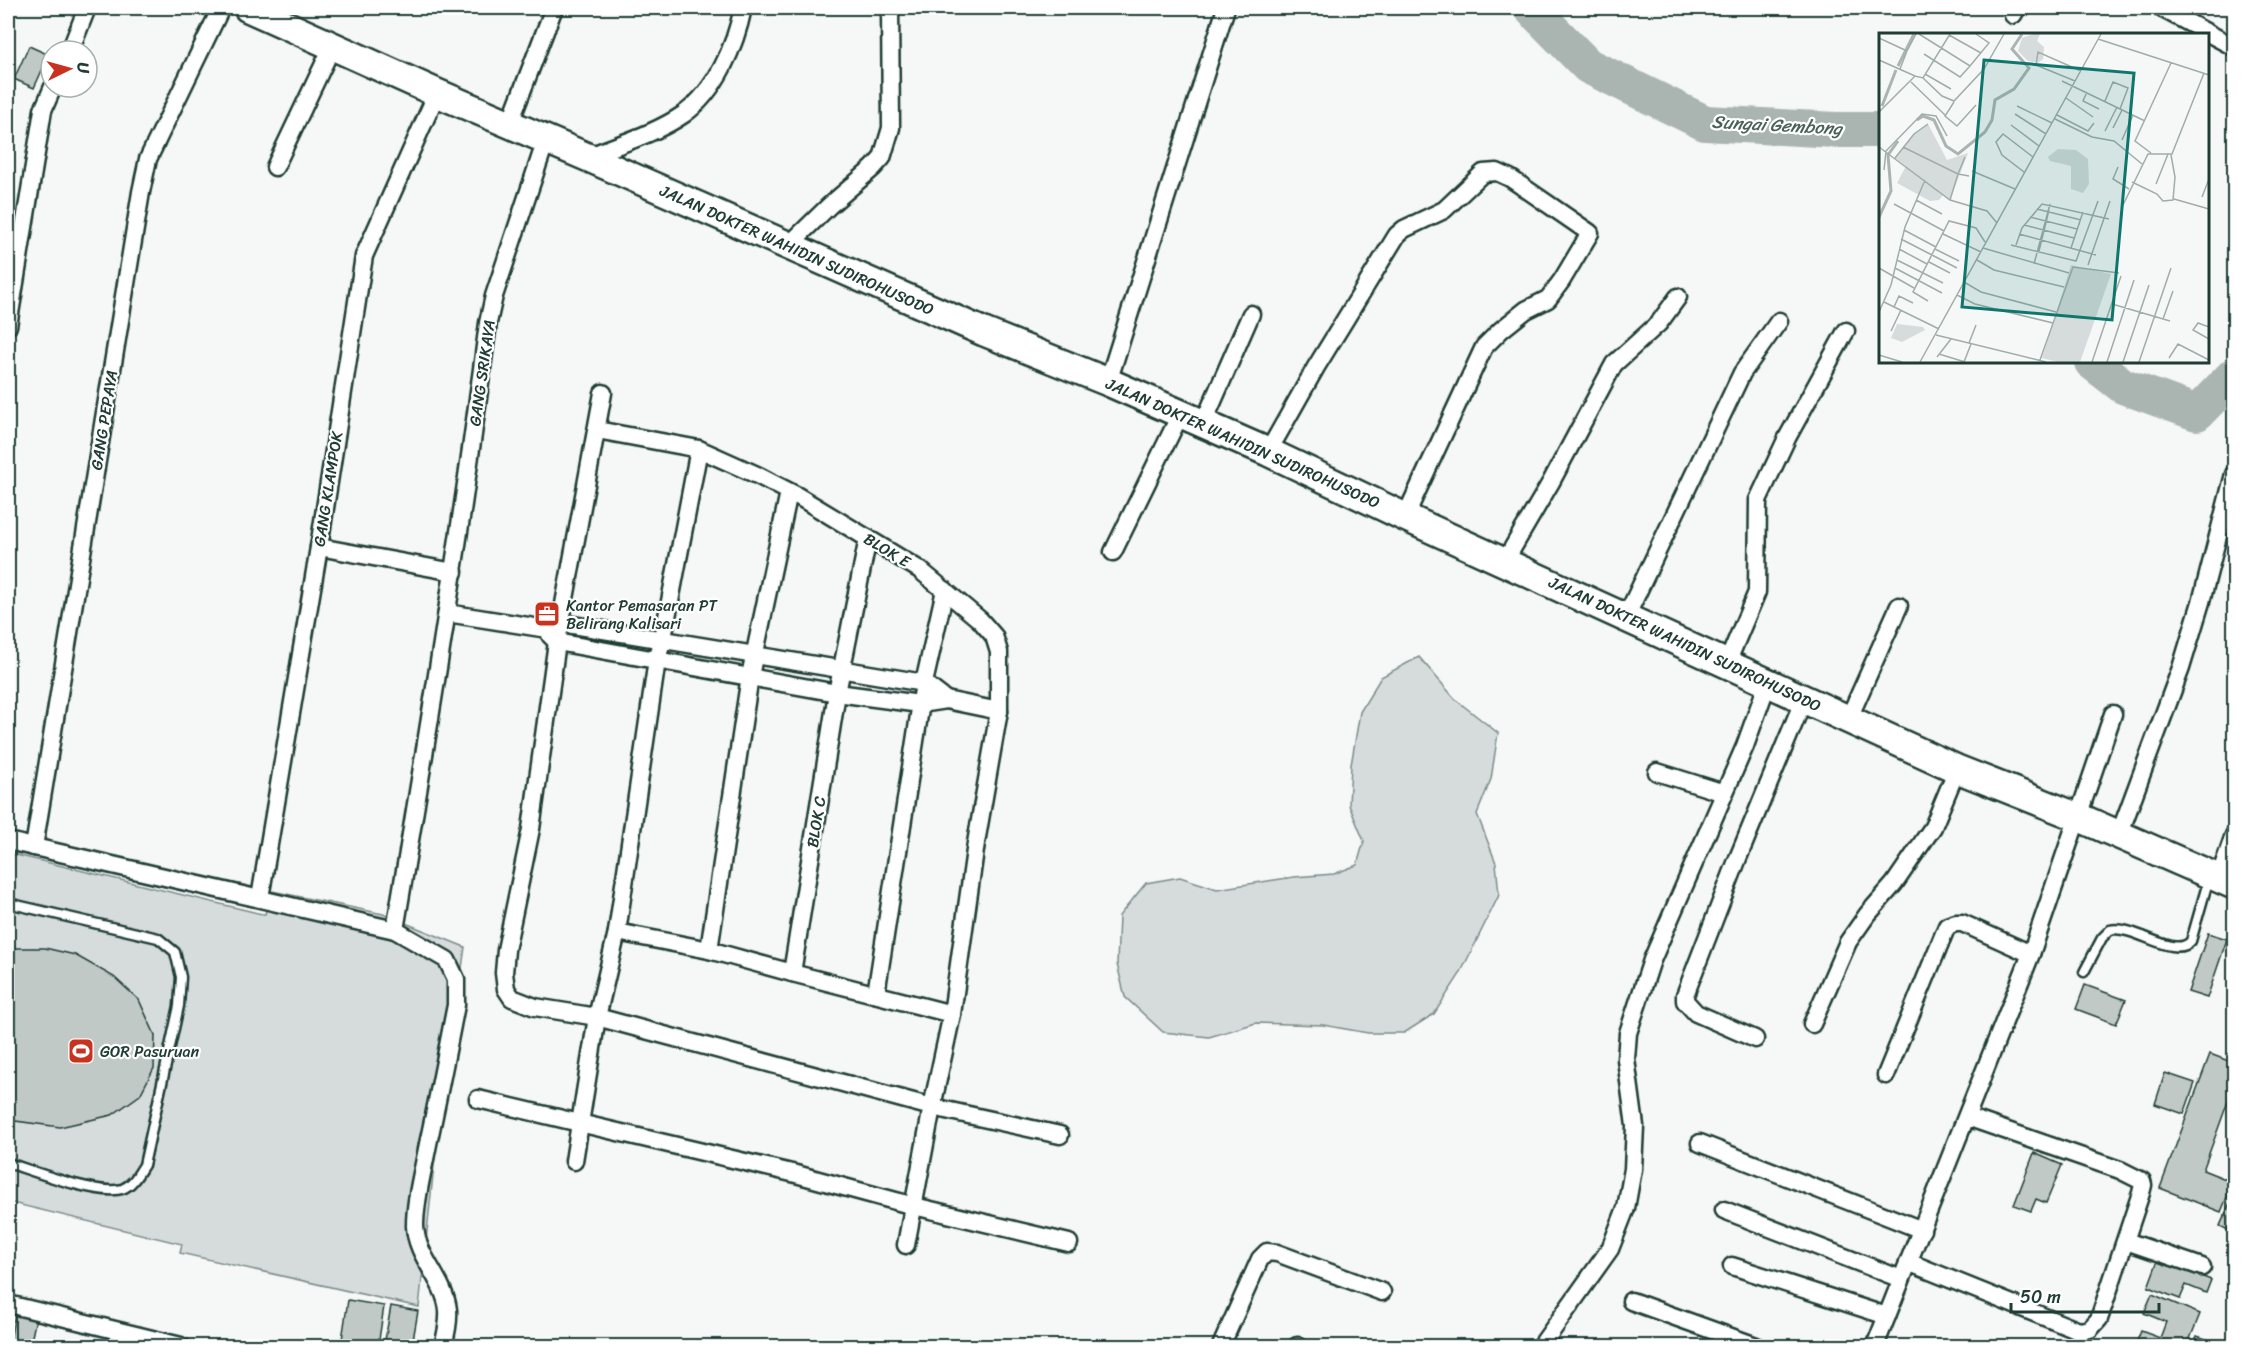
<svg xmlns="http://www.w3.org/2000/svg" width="2242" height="1354" font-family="Sriracha,sans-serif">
<rect width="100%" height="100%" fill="#f6f7f7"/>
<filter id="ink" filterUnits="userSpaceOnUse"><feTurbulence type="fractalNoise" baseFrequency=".0167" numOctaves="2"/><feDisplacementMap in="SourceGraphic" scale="12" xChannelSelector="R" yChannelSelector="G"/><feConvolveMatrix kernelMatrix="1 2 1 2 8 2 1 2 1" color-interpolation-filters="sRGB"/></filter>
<g filter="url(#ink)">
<!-- green -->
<g fill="#d6dcdb" stroke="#7a8c88" stroke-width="1.5">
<path d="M1419,657L1456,700L1498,733L1491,779L1477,814L1496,863L1499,895L1460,974L1434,1014L1404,1033H1368L1323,1025L1256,1023L1209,1037L1163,1032L1125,997L1117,964L1119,916L1146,883L1180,877L1217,889L1294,877L1334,874L1357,865L1364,841L1349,805L1351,765L1360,712L1381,677Z"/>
<path d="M8,853L262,914H265L273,891L383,914L465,947L436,1147L419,1307L180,1253L182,1244L8,1202Z"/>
</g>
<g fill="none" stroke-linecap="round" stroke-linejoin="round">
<!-- river -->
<g stroke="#aab5b1" stroke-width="36">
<path d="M1531,8L1588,66L1705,123L1836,130H1880"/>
<path d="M2092,362L2123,386L2197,413L2234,375"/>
</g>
</g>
<!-- building -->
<g fill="#c0c9c6" stroke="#1f3d34" stroke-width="1.5">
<path d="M29,46L49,55L34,88L14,79Z"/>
<path d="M2208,933L2227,939L2207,998L2188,992Z"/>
<path d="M8,948H45L75,955L114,977L139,1000L155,1035L154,1068L140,1095L112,1115L60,1127L8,1120Z"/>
<path d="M2085,985L2126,1000L2116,1024L2076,1009Z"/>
<path d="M2210,1054L2234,1063V1098L2230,1096L2203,1170L2233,1182L2221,1212L2160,1188Z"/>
<path d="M2165,1073L2195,1083L2184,1114L2155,1104Z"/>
<path d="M2034,1153L2062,1165L2046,1203L2036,1199L2031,1211L2014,1205Z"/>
<path d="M2233,1196L2234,1197V1233L2220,1226Z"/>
<path d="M2158,1260L2211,1280L2206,1293L2186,1285L2180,1299L2148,1287Z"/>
<path d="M2152,1294L2200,1314L2187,1346H2135L2141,1331L2160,1338L2166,1322L2144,1313Z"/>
<path d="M348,1300L384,1306L378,1346H341Z"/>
<path d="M391,1306L418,1311L412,1346H384Z"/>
<path d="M15,1314L36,1318L30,1346H9Z"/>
<path d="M2197,1336L2227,1346H2193Z"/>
</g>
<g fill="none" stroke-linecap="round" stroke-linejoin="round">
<!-- lane casing -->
<g stroke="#1f3d34" stroke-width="13">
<g id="lane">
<path d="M8,903L158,938L175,952L181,977L179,1006L144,1165C138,1174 133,1185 122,1189C99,1196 33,1171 8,1163"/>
<path d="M2084,972L2102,938L2110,930C2134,924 2175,960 2191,941L2209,878"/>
</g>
</g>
<!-- street casing -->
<g stroke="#1f3d34" stroke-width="21">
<g id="street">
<path d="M2161,8L2234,47"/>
<path d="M2013,15L2017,8"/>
<path d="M70,51L87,8"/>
<path d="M509,125L554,8"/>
<path d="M587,157C619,144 655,134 684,114C717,90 735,46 743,8"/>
<path d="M275,167L333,45"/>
<path d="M788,246L829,206L873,168L882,158L891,128L890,8"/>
<path d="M8,326L43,110L53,87"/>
<path d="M1108,382L1226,8"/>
<path d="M603,393L557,642L531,829L506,950L504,973L506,989L512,998L535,1007L597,1017L932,1107L1060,1135"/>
<path d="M1203,424L1251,314"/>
<path d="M597,430L699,449L757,475L796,495L920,570L980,620L994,636L999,652V711L976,843L952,1014L932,1107L906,1245"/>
<path d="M1268,452L1316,367L1397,235L1404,229L1444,210L1483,173L1497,172L1510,178L1590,233L1562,280L1548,299L1526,310L1501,330L1484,347L1405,517"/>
<path d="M319,547L454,572"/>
<path d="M1113,552L1180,415"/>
<path d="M1505,561L1551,482L1614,364L1659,323L1678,297"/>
<path d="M447,613L541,628L561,623L924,683L946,700"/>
<path d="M1626,617L1742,373L1779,321"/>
<path d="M550,635L557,642L837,693L920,704L946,700L999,711"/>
<path d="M1727,663L1757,592L1758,500L1787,438L1846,331"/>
<path d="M1848,720L1899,606"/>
<path d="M1657,772L1724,793"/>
<path d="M2119,835L2181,668L2201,602L2234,474"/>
<path d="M8,841L395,930L447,960L456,979V1005C447,1051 438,1098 428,1144C423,1171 415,1199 415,1226C416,1257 445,1280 448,1310C449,1323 446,1335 443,1346"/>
<path d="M34,847L141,192L148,159L221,8"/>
<path d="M2219,878L2234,835"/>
<path d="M260,898L319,547L364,256L437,93"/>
<path d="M395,930C429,728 462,526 488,323L494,296L546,140"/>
<path d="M617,932L709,950L792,973L952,1014"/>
<path d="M709,950L750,676L789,492"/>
<path d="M792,973L837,693L868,538"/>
<path d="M876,994L924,683L945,590"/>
<path d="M1812,1024L1848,942L1867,915L1894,884L1933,827L1957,769"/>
<path d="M1755,1039L1696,1013L1685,1001V995L1738,858L1804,699"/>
<path d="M1886,1075L1947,926L1956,923H1962L2031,954"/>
<path d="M478,1099L796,1174L914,1206L1069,1243"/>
<path d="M1700,1143L1922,1230"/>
<path d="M574,1161L597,1017L617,932L657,660L663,638L699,449"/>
<path d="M1724,1210L1901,1279"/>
<path d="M2126,1241L2202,1267"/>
<path d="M1908,1262L2079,1331L2090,1329L2099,1319L2141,1193L2143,1185L2142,1181L2120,1170L1967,1117"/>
<path d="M1732,1266L1887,1316"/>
<path d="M1631,1301L1756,1346"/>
<path d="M8,1304L181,1346"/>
<path d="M1221,1346L1260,1259L1267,1252L1277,1253L1382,1292"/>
<path d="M1297,1346H1298"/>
<path d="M1541,1346L1610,1249L1626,1208L1633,1169L1635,1126L1626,1059L1628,1033L1652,960L1745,746L1768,682"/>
<path d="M1875,1346L2031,954L2113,714"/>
</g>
</g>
<!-- primary casing -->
<g stroke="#1f3d34" stroke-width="32">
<path id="primary" d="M248,8L437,93L587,157L984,332L1108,382L1268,452L1405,517L1957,769L2078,817L2234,885"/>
</g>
<!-- lane -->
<use href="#lane" stroke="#fff" stroke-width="8"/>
<!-- street -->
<use href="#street" stroke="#fff" stroke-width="16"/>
<!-- primary -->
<use href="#primary" stroke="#fff" stroke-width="27"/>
</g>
</g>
<!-- icons -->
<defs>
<g id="office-square" transform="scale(1.35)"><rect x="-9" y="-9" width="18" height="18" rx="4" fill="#c8321e" stroke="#fff"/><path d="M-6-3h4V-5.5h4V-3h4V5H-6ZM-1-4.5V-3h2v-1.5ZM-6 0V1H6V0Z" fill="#fff"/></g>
<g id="stadium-square" transform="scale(1.35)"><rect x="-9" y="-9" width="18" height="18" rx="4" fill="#c8321e" stroke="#fff"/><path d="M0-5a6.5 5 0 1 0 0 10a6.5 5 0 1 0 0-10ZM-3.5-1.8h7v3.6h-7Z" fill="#fff"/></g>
</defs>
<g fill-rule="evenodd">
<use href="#office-square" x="547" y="614"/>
<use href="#stadium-square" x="81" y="1051"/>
</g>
<g text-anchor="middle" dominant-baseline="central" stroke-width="4.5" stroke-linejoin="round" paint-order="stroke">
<!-- street labels -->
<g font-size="16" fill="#1f3d34" stroke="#fff">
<text transform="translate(797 250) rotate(24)">JALAN DOKTER WAHIDIN SUDIROHUSODO</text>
<text transform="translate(482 373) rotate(-82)">GANG SRIKAYA</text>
<text transform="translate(104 420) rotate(-81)">GANG PEPAYA</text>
<text transform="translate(1243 443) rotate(24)">JALAN DOKTER WAHIDIN SUDIROHUSODO</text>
<text transform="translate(328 489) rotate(-81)">GANG KLAMPOK</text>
<text transform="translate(887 550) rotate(31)">BLOK E</text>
<text transform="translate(1685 644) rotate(25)">JALAN DOKTER WAHIDIN SUDIROHUSODO</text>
<text transform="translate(816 822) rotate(-81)">BLOK C</text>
</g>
<!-- poi labels -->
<g font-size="16" fill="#1f3d34" stroke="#fff" text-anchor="start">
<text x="566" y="605">Kantor Pemasaran PT<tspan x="566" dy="18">Belirang Kalisari</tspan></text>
<text x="100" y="1051">GOR Pasuruan</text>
</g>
<!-- water labels -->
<g font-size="18" font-style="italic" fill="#49615a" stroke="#fff">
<text transform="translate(1777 125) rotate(3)">Sungai Gembong</text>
</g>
</g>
<!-- overview -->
<g transform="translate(1879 33)">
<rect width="330" height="330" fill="#f6f7f7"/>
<path d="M154,1H161L158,8L165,14L164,26L159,30L149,28L139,18L143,5ZM49,91L68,127L89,120L71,167L64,162L60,167L51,168L18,150L27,133L16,125L35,101ZM179,116L197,117L209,126L210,151L204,160L192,156V133L171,128L169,124ZM192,232L232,241L201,329H179L163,325ZM18,291L44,294L46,297L23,309L12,305Z" fill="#d6dcdb"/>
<path fill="none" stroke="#aab5b1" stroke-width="3" d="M19,33L35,1M3,73L17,37M38,87L44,83L55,87L67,113L79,121L106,99L113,87L116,67L135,56L150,35L133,16L143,1M0,184L12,158L9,122L19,108"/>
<path fill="none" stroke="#a0ada9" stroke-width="1.5" d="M40,1L91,33L110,10L97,1M70,2L102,20M0,5L28,18L21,36M219,6L330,42M28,18L37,1M45,21L81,44L91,33M0,27L36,43M46,41L72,56M44,45L63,63L75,68L105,36L125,1M183,48L266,88M196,48L157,32L159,19L202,38M32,49L66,82M208,59L204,68L220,76M187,65L214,84M226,68L234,49L249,55L241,76M75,69L66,83L78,93L97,72M138,73L173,90M0,79L36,43L44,45L71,1M136,81L167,101M178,82L209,98L215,90M176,86L213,104L235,108L263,131M132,92L160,113M234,95L243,77M226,98L238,74M243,107L254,82M0,114L71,167L108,178L118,190M24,114L79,141L71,167M272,120L256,108L292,30M86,124L79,141L90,143M16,125L35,101L49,91M239,134L234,146L250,156M5,137L7,118L43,81L57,83L68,103M93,138L136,156M145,139L123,122L117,109L124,101L154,124M253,149L278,161L284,168L294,167L296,144L292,122M277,151L289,121M323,164L330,146M295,166L330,176M37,167L63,181M15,171L65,198M244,172L269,121H293L325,40M158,176L202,187M151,184L198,196M145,192L195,205M25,197L57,214M64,201L102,219M140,201L217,222M22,206L53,222M132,212L197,228L219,168M137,212L143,195L163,171L230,186M104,215L190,240M192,215L204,179M20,216L48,231M56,216L80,228M160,218L170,177M53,222L78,235M18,227L64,250M98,227L115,237L185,254M50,229L71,240M155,231L171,171M209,232L231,168M0,235L35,255M16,235L63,260M85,249L102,259L177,279M78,262L96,271L174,290M49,268L34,259L70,188L97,195L106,209M5,269L60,296M233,271L291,288M15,274L20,263L34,270M0,279L12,252L26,194L46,147M284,286L294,258M330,294L319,290L314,297L330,306M12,298L22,277M57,302L167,329M90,310L97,292M60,321L86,329M0,322L23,329M58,324L72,306M290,325L299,311L330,327M161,327L194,234L240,240M41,329L222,1M85,329L92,311M213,329L242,243M228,329L255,247M244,329L270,252M260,329L292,235"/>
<path fill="#0f766e" fill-opacity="0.15" stroke="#0f766e" stroke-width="3" d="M105,27L255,40L233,287L83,274Z"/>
<rect width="330" height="330" fill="none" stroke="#1f3d34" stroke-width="3"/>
</g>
<!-- margin -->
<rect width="2242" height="1354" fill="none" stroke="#fff" stroke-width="30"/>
<rect x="15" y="15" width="2212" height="1324" fill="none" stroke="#1f3d34" stroke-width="2" filter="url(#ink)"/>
<!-- north arrow -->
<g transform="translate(69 69) rotate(85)"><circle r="28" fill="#ffffff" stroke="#a5b1ae" stroke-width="1.5"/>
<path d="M0-4.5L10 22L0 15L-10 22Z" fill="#c8321e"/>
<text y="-9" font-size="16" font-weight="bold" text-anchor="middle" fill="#1f3d34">U</text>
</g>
<!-- scale -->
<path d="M2011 1303v9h148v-9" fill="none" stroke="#1f3d34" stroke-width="3"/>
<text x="2020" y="1303" font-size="18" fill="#1f3d34" stroke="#ffffff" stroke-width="4.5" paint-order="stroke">50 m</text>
</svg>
